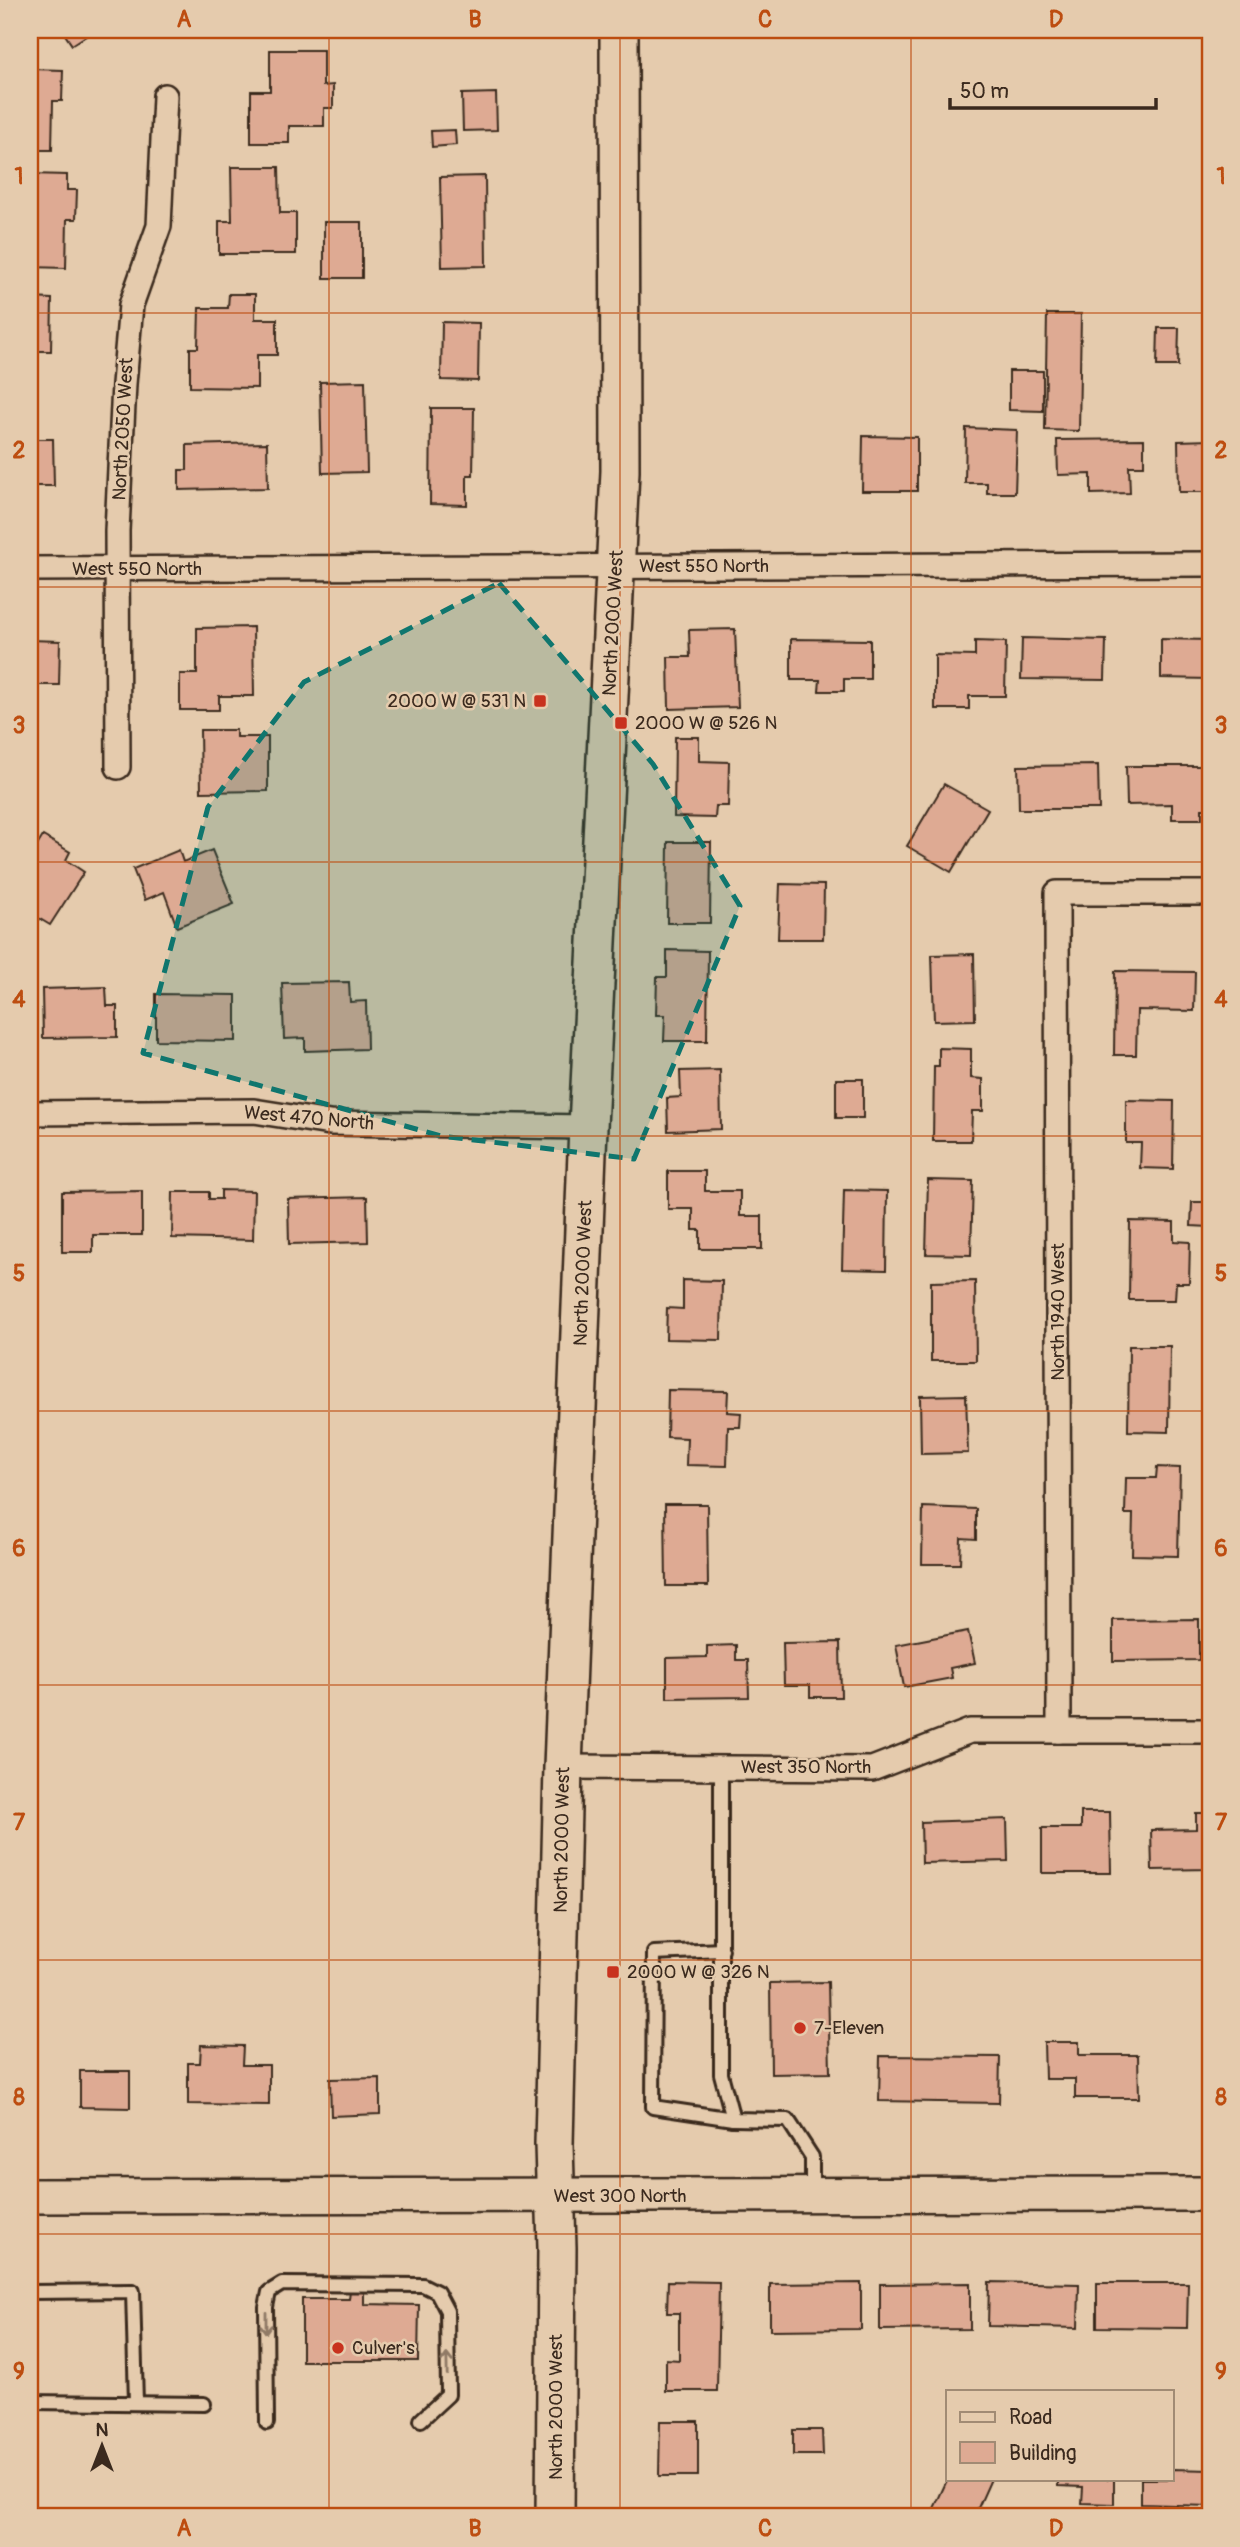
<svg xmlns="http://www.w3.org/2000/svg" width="1240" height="2547" font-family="Pangolin,sans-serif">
<rect width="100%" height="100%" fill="#e5cbad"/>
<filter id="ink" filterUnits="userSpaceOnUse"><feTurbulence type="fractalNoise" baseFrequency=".0143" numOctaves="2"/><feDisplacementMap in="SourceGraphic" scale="14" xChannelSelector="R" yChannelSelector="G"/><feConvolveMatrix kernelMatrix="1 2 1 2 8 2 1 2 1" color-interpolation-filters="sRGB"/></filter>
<g filter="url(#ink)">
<!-- building -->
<g fill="#deaa93" stroke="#3b2a1e" stroke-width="2">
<path d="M62,30H95L72,45Z"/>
<path d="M270,50H323V86L333,85V108H324V126H289V143H251V91H270Z"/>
<path d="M30,69L63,70L62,101H53L52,150H30Z"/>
<path d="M496,93L497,130L463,131L462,94Z"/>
<path d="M455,130L456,145L432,147L431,131Z"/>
<path d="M231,167H279L280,213H296V254H219V221H232Z"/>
<path d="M30,174L67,175V190H77L76,219H67L66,268L30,267Z"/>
<path d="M485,176L486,266L442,267L440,177Z"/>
<rect x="324" y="222" width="38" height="56"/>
<path d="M229,294H255V319H277V355H257V388L190,387V348H198L199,308H228Z"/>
<path d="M30,298L52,299L51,351H36L35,393L30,392Z"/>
<path d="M1047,314H1081L1079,431L1045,430Z"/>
<path d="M442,322L479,323L478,381L441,380Z"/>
<path d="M1158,328H1179L1178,366H1157Z"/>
<path d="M1009,371H1043V411L1009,410Z"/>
<path d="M365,381L367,472L322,473L320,382Z"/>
<path d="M431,408H474L473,475H467V505L430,504Z"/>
<path d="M966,428L1017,430L1015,493H987V483H965Z"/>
<path d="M863,436L917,437V491H862Z"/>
<path d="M30,439H53L54,486H30Z"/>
<path d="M1144,439V466H1129L1130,493L1091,494V474L1058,475L1057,440Z"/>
<path d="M1210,440V492H1179L1178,441Z"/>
<path d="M267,443L268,488L179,490V470H187V445Z"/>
<path d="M253,627L254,696H219V710H180V674H197V628Z"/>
<path d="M735,629L738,707L669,709L668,657H690L689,630Z"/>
<path d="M1022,638L1106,640L1105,680L1021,679Z"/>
<path d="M791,639L870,640V679H844V691H819L820,680H791Z"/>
<path d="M1161,639L1210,640V679L1161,678Z"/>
<path d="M30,640L60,641L59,685H30Z"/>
<path d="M975,641L1006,642L1005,696H969V709H935V655L975,656Z"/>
<path d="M200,730H236V737H268V791L201,792Z"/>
<path d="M675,737H699V761L729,762L728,806H716L715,818L674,817Z"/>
<path d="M1098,765L1099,809H1019L1018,766Z"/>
<path d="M1126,766H1210V809H1202V819H1172V804L1127,805Z"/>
<path d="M944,784L988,809L951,872L907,846Z"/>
<path d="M43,836L70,852L66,860L84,872L50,925L30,913V857Z"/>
<path d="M668,842H711L710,923H667Z"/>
<path d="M179,850L183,862L212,850L234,904L177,927L164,892L145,900L133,869Z"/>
<path d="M780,884L824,885L823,939H778Z"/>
<path d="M667,950L708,951L707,1041H664L665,1015H656L657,977H667Z"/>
<path d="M974,954L975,1020L934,1021L932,955Z"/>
<path d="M1115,971L1195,972L1194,1011L1137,1010L1136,1055H1114Z"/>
<path d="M349,982L350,1002L366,1001L367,1049L305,1051V1038L284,1039L282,983Z"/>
<path d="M106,987L107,1006H117V1037L43,1038L42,989Z"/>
<path d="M156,994L236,995V1041L156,1040Z"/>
<path d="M939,1048L971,1049V1078L983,1079V1111H972L971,1141H933L934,1066H939Z"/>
<path d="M720,1070L721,1129L668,1131L667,1098L681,1097L680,1071Z"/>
<rect x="836" y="1079" width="27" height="39"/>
<path d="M1126,1100L1174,1101L1173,1169L1140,1168L1141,1143H1126Z"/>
<path d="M668,1171H705V1191H740V1216H762V1249H700V1230H693V1209H668Z"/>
<path d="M928,1180L973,1181L971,1255L926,1254Z"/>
<path d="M221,1190L254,1191L253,1240L172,1238L173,1192H209V1199H221Z"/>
<path d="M844,1190L887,1191L886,1270L842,1269Z"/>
<path d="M142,1191V1235H93V1252H62V1192Z"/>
<path d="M367,1197L368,1242L289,1244L288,1199Z"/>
<path d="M1192,1202H1210V1227L1191,1226Z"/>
<path d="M1130,1221L1174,1222V1241L1190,1242L1189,1283H1176L1175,1300H1129Z"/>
<path d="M683,1280L722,1281L721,1340L666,1339L667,1308L683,1309Z"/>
<path d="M975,1281L976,1361H931V1282Z"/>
<path d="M1129,1346H1170L1169,1432L1128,1431Z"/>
<path d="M668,1390L728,1391L727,1412L741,1413L740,1427H728L727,1466L686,1465L687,1438L667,1437Z"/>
<path d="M966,1395L968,1453L921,1454L920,1396Z"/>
<path d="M1157,1467L1180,1468L1178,1556L1132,1555L1133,1514H1125L1126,1478H1156Z"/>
<path d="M665,1504H707L708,1586H666Z"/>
<path d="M923,1507L976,1509V1539L961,1538L960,1564H922Z"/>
<path d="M1199,1619V1660L1113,1661V1620Z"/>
<path d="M968,1631L975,1663L950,1668L952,1678L904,1687L896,1645Z"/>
<path d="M840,1642L841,1697H810V1685H784L783,1643Z"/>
<path d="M736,1645V1660H748L749,1697L667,1698V1658L707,1657V1646Z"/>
<path d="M1081,1812H1110L1111,1873H1042V1828H1081Z"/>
<path d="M1196,1813H1210V1869L1152,1870L1151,1830L1196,1829Z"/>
<path d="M1007,1819L1008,1861L922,1863L921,1822Z"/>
<path d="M828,1982L830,2073L771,2074L770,1983Z"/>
<path d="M1044,2042H1079V2055H1138L1139,2098H1075V2079H1045Z"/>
<path d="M201,2045L243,2046L242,2065H269V2105L188,2104V2063H200Z"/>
<path d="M880,2056L1000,2057L999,2103L879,2101Z"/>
<path d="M80,2071H130V2108L80,2107Z"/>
<path d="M380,2078V2114L331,2116L330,2079Z"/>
<path d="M668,2281L719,2282L717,2391H666V2359L679,2360V2313H667Z"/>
<path d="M989,2282L1079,2284L1078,2328L988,2326Z"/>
<path d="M861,2283V2329L770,2330V2284Z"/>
<path d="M970,2283V2329L880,2330V2284Z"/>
<path d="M1097,2283H1188L1187,2328L1097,2327Z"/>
<path d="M350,2290H364V2304L419,2305L418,2361H302V2299H349Z"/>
<path d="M660,2421H698V2476H659Z"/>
<path d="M793,2430H822L823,2455H793Z"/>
<path d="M1172,2469L1210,2470V2506L1141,2504V2479H1172Z"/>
<path d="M948,2478L991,2479L974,2517H930Z"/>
<path d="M1058,2479H1114V2504L1082,2503L1083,2487L1058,2486Z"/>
</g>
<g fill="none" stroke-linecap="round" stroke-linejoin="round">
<!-- lane casing -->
<g stroke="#3b2a1e" stroke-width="18">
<g id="lane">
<path d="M721,1767V2074L733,2119L788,2120L812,2157V2194"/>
<path d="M722,1950L654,1953L653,2107L733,2119"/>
<path d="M30,2292L133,2291L136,2403"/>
<path d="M30,2402L204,2404"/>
<path d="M267,2423L266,2307L269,2292L282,2284L423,2285L437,2292L447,2311L448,2395L421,2420"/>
</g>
</g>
<!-- street casing -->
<g stroke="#3b2a1e" stroke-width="28">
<g id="street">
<path d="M30,569L1210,564"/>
<path d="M118,767L117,531L124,384L131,305L159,226L165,96"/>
<path d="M30,1113L254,1111L330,1123L588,1127"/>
<path d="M1059,1731L1057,893H1210"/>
<path d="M563,1767L872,1769L970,1731H1210"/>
</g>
</g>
<!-- secondary casing -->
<g stroke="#3b2a1e" stroke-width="38">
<path id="secondary" d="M30,2196L1210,2194"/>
</g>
<!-- primary casing -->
<g stroke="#3b2a1e" stroke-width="42">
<path id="primary" d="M555,2517L557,2248L554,2144L563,1767L588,1127L620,471L619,30"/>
</g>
<!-- lane -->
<use href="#lane" stroke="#e5cbad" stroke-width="12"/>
<!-- street -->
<use href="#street" stroke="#e5cbad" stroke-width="23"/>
<!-- secondary -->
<use href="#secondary" stroke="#e5cbad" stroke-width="33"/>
<!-- primary -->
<use href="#primary" stroke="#e5cbad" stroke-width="37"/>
</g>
<!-- one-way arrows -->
<defs><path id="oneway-shaft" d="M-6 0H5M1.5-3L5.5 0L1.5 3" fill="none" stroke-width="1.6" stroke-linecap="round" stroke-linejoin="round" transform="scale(1.75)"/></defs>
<g stroke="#907a66">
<use href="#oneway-shaft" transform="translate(266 2323) rotate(90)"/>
<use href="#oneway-shaft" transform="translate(447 2364) rotate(-91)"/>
</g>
</g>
<!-- marked area -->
<path fill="#0f766e" fill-opacity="0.2" stroke="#0f766e" stroke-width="5" stroke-dasharray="14 9" stroke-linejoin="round" d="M499,583L653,764L740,906L634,1159L441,1136L143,1053L208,807L304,682Z"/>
<!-- grid -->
<path fill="none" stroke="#bd4d10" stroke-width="2" stroke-opacity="0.55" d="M329,30V2517M620,30V2517M911,30V2517M30,313H1210M30,587H1210M30,862H1210M30,1136H1210M30,1411H1210M30,1685H1210M30,1960H1210M30,2234H1210"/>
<!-- markers -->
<g fill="#c8321e" stroke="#e5cbad" stroke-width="2.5">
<rect x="533" y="694" width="14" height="14" rx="3.5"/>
<rect x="614" y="716" width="14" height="14" rx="3.5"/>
<rect x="606" y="1965" width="14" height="14" rx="3.5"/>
<circle cx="800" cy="2028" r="7"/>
<circle cx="338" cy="2348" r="7"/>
</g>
<g text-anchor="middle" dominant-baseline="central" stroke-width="5" stroke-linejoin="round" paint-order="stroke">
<!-- street labels -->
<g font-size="19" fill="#3b2a1e" stroke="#e5cbad">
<text transform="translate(123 429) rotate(-87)">North 2050 West</text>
<text x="704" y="566">West 550 North</text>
<text x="137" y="569">West 550 North</text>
<text transform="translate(613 623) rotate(-87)">North 2000 West</text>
<text transform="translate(309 1118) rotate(5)">West 470 North</text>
<text transform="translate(583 1273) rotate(-88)">North 2000 West</text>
<text transform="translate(1058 1312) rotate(-90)">North 1940 West</text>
<text x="806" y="1767">West 350 North</text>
<text transform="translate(562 1840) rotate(-89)">North 2000 West</text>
<text x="620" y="2196">West 300 North</text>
<text transform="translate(556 2407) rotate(-90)">North 2000 West</text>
</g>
<!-- poi labels -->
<g font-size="19" fill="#3b2a1e" stroke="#e5cbad" text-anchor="start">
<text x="526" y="701" text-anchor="end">2000 W @ 531 N</text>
<text x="635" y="723">2000 W @ 526 N</text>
<text x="627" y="1972">2000 W @ 326 N</text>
<text x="814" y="2028">7-Eleven</text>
<text x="352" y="2348">Culver's</text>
</g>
</g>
<!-- margin -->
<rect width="1240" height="2547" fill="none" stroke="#e5cbad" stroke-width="77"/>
<!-- legend -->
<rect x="946" y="2390" width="228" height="91" fill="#e5cbad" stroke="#a18b74" stroke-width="2"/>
<rect x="960" y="2412" width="35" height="10" fill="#e5cbad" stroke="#a18b74" stroke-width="2"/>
<text x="1009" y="2424" font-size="21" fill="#3b2a1e">Road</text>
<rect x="960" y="2442" width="35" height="21" fill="#deaa93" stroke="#a18b74" stroke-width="2"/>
<text x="1009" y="2460" font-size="21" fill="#3b2a1e">Building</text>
<!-- north arrow -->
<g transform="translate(102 2446)" stroke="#e5cbad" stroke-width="5" paint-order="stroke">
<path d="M0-5L12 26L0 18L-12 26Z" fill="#3b2a1e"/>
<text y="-10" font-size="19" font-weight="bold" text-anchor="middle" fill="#3b2a1e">N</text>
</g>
<!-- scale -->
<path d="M950 98v10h206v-10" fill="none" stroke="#3b2a1e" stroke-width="3.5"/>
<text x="960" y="98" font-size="21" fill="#3b2a1e" stroke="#e5cbad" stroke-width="5" paint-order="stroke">50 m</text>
<rect x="38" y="38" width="1164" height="2470" fill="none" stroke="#bd4d10" stroke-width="2.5"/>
<g font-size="23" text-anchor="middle" font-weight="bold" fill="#bd4d10">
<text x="184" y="27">A</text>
<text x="475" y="27">B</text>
<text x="765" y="27">C</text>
<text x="1056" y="27">D</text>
<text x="19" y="184">1</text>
<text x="1221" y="184">1</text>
<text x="19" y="458">2</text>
<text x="1221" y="458">2</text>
<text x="19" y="733">3</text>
<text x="1221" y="733">3</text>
<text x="19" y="1007">4</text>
<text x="1221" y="1007">4</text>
<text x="19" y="1281">5</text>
<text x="1221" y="1281">5</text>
<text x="19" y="1556">6</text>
<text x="1221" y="1556">6</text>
<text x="19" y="1830">7</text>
<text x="1221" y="1830">7</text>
<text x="19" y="2105">8</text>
<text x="1221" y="2105">8</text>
<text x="19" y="2379">9</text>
<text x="1221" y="2379">9</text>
<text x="184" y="2536">A</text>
<text x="475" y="2536">B</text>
<text x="765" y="2536">C</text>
<text x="1056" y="2536">D</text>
</g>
</svg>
